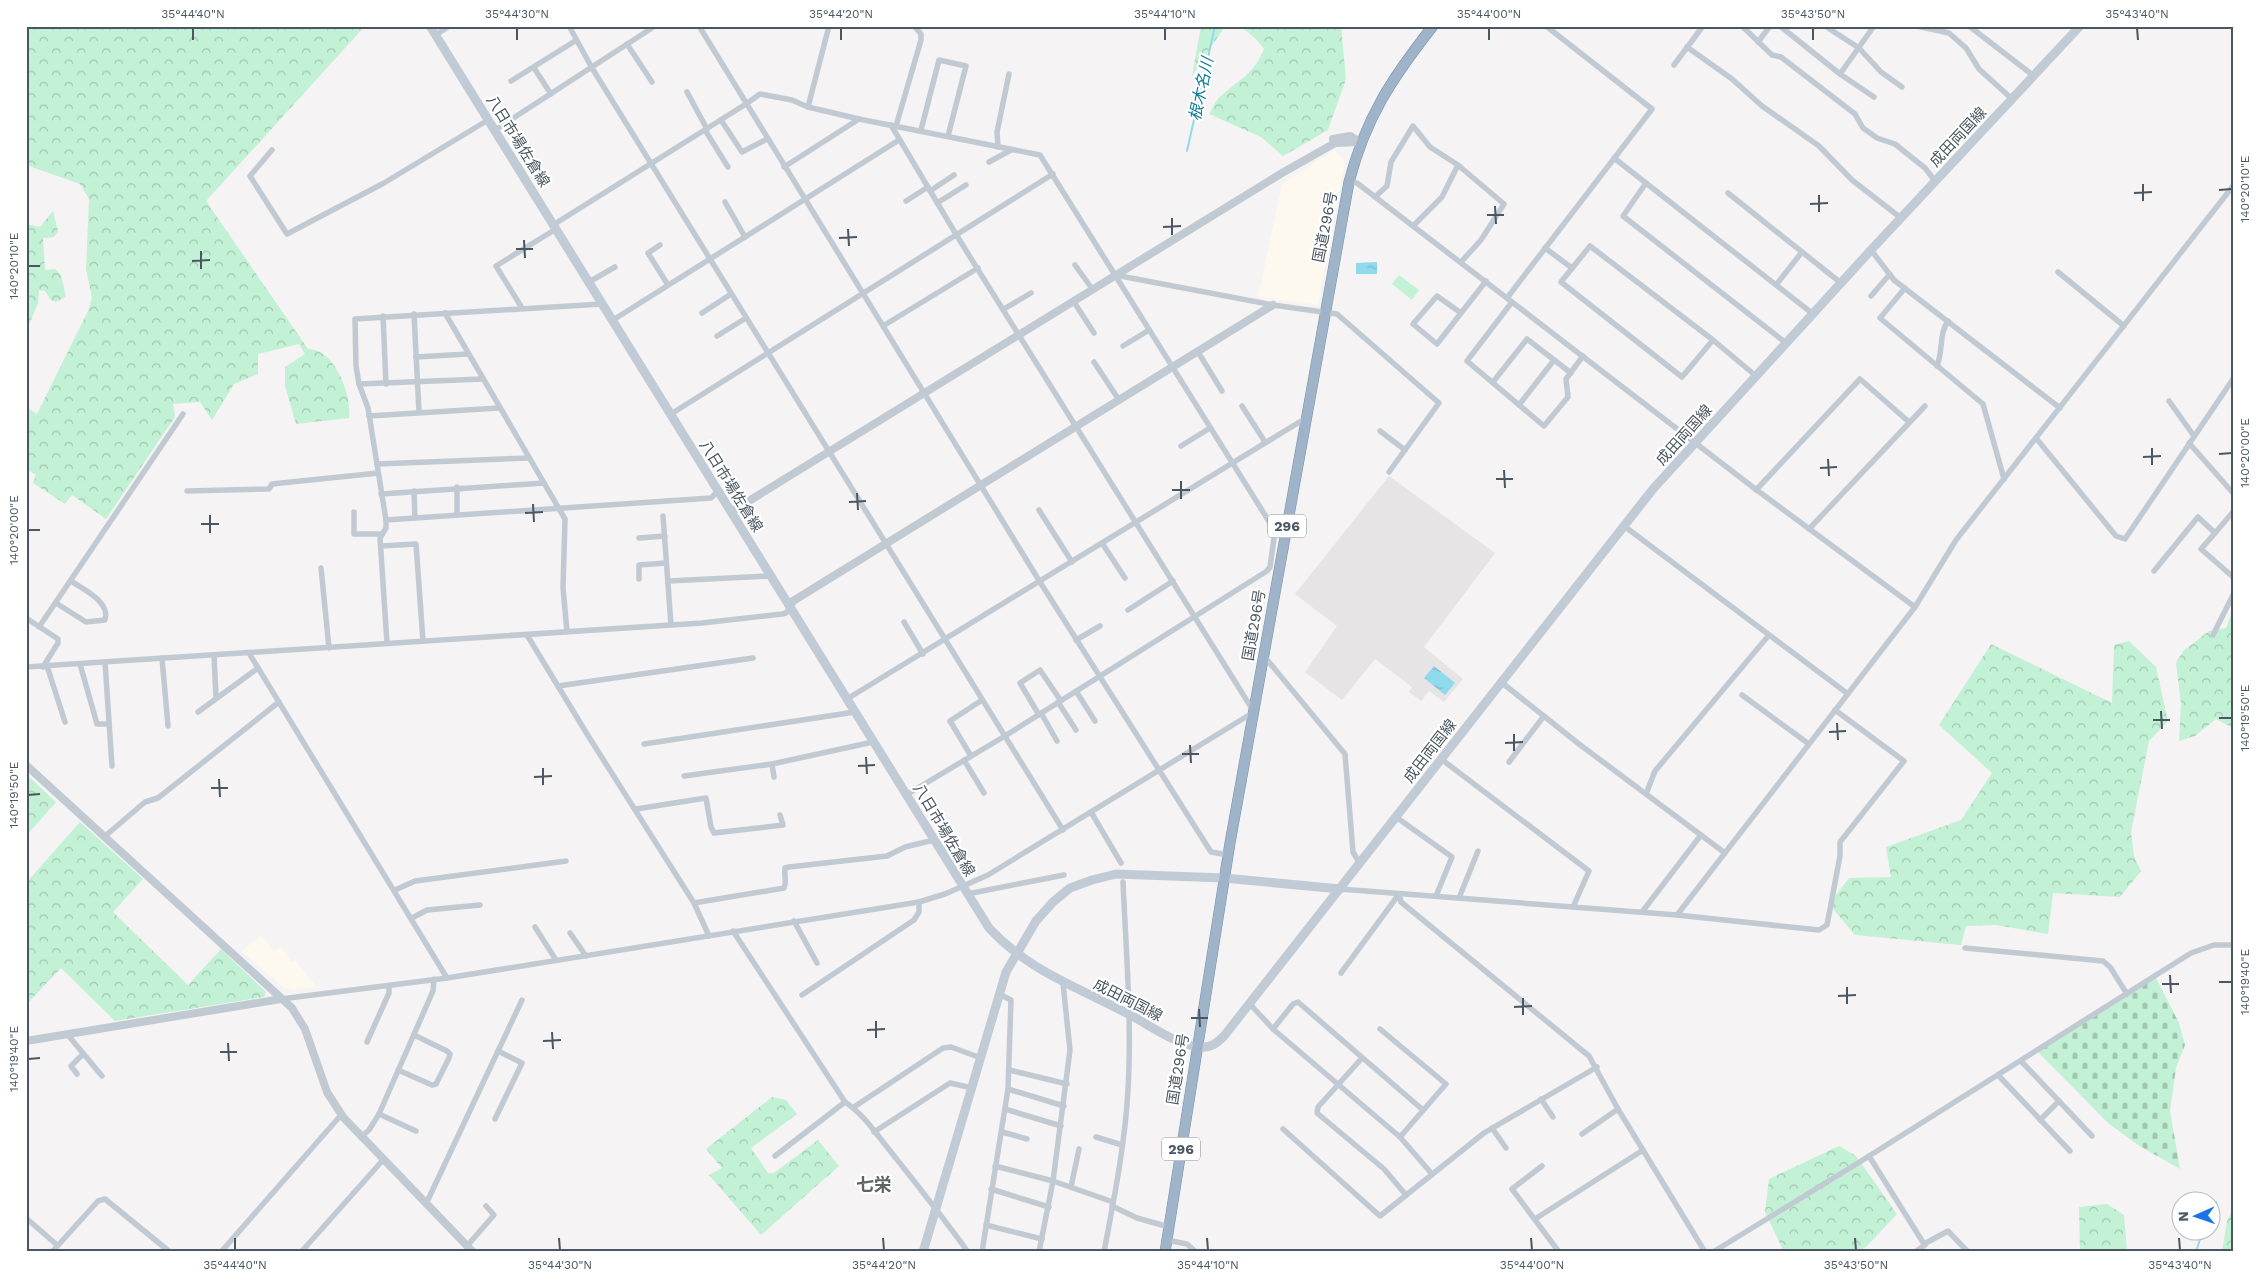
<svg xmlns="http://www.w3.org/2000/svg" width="2259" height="1278" font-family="'Work Sans','Noto Sans JP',sans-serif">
<defs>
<pattern id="forest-crowns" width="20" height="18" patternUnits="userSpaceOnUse" patternTransform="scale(1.25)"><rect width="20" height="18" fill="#c3f1d5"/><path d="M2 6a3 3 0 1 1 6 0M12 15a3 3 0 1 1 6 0" fill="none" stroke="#a0c6b0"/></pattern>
<pattern id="cemetery-stones" width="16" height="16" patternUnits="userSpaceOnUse" patternTransform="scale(1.25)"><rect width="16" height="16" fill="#c3f1d5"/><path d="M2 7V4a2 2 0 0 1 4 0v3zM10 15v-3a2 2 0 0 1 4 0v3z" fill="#a0c6b0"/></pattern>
<pattern id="water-ripples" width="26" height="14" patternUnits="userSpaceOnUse" patternTransform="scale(1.25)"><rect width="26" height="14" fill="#90daee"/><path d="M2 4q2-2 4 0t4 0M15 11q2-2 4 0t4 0" fill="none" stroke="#78b4c4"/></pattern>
</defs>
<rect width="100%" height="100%" fill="#f5f3f3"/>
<!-- commercial -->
<g fill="#fdf9ef">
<path d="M1334,150L1345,161L1318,305L1258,297L1282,184Z"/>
<path d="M262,935L274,952L281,947L292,962L295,960L317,987L294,990L284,988L241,951Z"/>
</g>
<!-- education -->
<path fill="#e6e4e5" d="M1389,476L1495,553L1424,647L1463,679L1444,702L1429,691L1421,701L1409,692L1412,687L1375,659L1342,700L1305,672L1337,626L1295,594Z"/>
<!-- green -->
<path fill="#c3f1d5" d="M1399,275L1419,290L1412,300L1392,284Z"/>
<!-- forest -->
<g fill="url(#forest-crowns)">
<path d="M26,26H365L206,201L308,349C335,349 352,395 349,418L296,424L285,386V367L305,354L299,344L258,354V374L234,384L212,420L200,402L173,404L175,417L106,519L72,495L65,504L33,483L36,475L30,471L26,478V403L27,408L37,414L88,311L92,298L86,269L89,199L80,184L26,165Z"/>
<path d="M1201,26H1225L1192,76Z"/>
<path d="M1240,26H1341L1346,79L1328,130L1283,156L1261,137L1209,114C1213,108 1216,99 1222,95C1241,78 1253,75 1264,49L1256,39Z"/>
<path d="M53,211L58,231L54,237L43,238L45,270L55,269L61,275L66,297L56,302L51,300L45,291L39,290L38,303L26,332V224L40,227Z"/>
<path d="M2233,609V728L2216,719L2195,736L2179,741L2181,704L2176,663L2183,651L2209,631L2226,628Z"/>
<path d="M2129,641L2156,667L2168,721L2149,741L2131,832L2134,856L2141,871L2120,897L2053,893L2048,934L1996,925L1966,926L1961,945L1855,935L1829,904L1849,878L1891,877L1886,847L1961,820L1992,773L1939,725L1991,644L2112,703L2114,645Z"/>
<path d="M26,774L56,802L27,835H26Z"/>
<path d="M80,822L143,879L113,912L188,985L221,949L266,992L264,997L115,1021L61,968L26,1005V883Z"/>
<path d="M772,1097L786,1100L797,1114L751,1148L768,1173H774L818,1140L839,1166L761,1235L709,1175L722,1168L706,1149Z"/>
<path d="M1839,1146L1856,1156L1897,1214L1866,1247L1856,1252H1784L1765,1212L1769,1179Z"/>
<path d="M2107,1204L2124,1215L2127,1252H2080L2079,1207Z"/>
<path d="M2233,1209V1252H2222L2227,1221Z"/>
</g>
<!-- cemetery -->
<path fill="url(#cemetery-stones)" d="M2156,978L2179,1023L2185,1045L2176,1068L2170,1111L2180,1169L2138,1145L2108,1123L2037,1051Z"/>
<!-- water -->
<g fill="url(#water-ripples)">
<path d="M1377,262V274H1356V263Z"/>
<path d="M1434,666L1455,683L1445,695L1424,678Z"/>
</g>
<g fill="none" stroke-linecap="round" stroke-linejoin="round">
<!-- stream -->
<g stroke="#90daee" stroke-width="2">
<path d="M1187,151L1215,26"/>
<path d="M2212,1211L2216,1202"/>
<path d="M2196,1252L2203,1230"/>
</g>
<!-- trunk casing -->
<g stroke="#7690ad" stroke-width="11">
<path id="trunk" d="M1165,1252L1230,843L1349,182C1366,117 1392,78 1433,26"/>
</g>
<!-- minor -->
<g stroke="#c1cad2" stroke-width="5.5">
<path d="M569,26L592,68L1063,830"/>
<path d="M699,26L1040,582L1211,852L1228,855"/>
<path d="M1742,26L1772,55L1781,57L1855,114L1863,128L1877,138L1895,144L1925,168L1935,181"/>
<path d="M1780,26L1840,74"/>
<path d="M1825,26L1859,48L1881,72L1902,87"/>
<path d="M1917,26L1949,33L1966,48L1979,69L2012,99"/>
<path d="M1969,26L2034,76"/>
<path d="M436,35L449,26"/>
<path d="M1758,42L1770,26"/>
<path d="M627,44L652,82"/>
<path d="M1687,47L1732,79L1762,106L1819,146L1852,180L1901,218"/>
<path d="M1674,65L1703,26"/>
<path d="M534,68L551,94"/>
<path d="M511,81L575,41"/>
<path d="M687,92L707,129"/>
<path d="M1874,97L1840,74L1874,26"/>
<path d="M808,107L829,26"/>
<path d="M721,120L742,152L767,139"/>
<path d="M896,126L921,40V34L914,26"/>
<path d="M495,130L655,26"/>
<path d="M705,130L728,167"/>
<path d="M921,130L939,60L966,66L948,136"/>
<path d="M998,147L997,132L1009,74"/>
<path d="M272,150L250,176L287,234L384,183L488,120"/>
<path d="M1614,158L1813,314"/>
<path d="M989,162L1011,150"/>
<path d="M784,167L859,119"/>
<path d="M1349,182L1357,183L1754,488L1915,607"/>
<path d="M1646,183L1623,216L1786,343"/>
<path d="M930,191L954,175"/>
<path d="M1728,193L1841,283"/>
<path d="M1375,197L1387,186L1391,162L1413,126L1430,147L1458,165L1504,204L1481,240L1461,262"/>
<path d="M906,201L928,187"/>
<path d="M725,202L745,237"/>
<path d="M937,203L966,185"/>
<path d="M553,225L746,104L760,94L792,100L808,107L859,119L1040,155L1275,531L1270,567L1267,571L1005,736L906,795"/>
<path d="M1413,226L1442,197L1458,165"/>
<path d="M660,245L648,253L668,285"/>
<path d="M1545,248L1572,268"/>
<path d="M1871,250L1894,280L2060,408"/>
<path d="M1075,265L1093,290"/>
<path d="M2058,272L2124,326"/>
<path d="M1115,275L1273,305L1337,314L1439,403L1389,472"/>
<path d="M589,282L615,267"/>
<path d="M1776,285L1802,252"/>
<path d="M1905,288L1880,318L1983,404L2004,479"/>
<path d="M1871,296L1890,274"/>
<path d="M1507,298L1652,109L1546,26"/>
<path d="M1074,302L1094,333"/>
<path d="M1512,302L1467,361L1544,426L1568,397L1566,379L1583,356"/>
<path d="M522,308L496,266L556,229"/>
<path d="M1004,309L1031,293"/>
<path d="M445,313L565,519L563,588L567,632"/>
<path d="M702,313L731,294"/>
<path d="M1461,313L1437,296L1413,324L1437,344L1486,281"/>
<path d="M414,314L419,412"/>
<path d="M383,316L386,384"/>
<path d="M613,320L899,140"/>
<path d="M883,326L978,268"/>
<path d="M717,336L746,318"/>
<path d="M1713,340L1682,377L1561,282L1590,246L1713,340L1756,376"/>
<path d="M1123,346L1149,330"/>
<path d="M1198,352L1222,391"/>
<path d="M416,357L468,354"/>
<path d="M1094,362L1119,400"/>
<path d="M1937,366C1943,352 1939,333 1948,321"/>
<path d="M1493,382L1527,339L1571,373"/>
<path d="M359,384L483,379"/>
<path d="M2169,401L2194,436"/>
<path d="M1519,405L1554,360"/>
<path d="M1242,406L1265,442"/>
<path d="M671,414L1053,174"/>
<path d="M369,416L499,408"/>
<path d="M1380,431L1405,450"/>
<path d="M2036,438L2116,536L2125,539L2233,379"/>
<path d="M2189,443L2233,493"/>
<path d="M1181,446L1210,428"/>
<path d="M377,464L529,458"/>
<path d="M457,487V515"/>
<path d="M1756,490L1860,379L1909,422"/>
<path d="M187,491L269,489L272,484L378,473"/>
<path d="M414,491L415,518"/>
<path d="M381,494L544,483"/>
<path d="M1039,510L1072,562"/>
<path d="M354,512V534H382"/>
<path d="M663,516L671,625"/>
<path d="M386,520L711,498L718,491"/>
<path d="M1624,526L1848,694"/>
<path d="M1809,529L1925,406"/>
<path d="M2215,533L2233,512"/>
<path d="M639,538L665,536"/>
<path d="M1102,543L1125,578"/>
<path d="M381,546L416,544L423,641"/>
<path d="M321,568L329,648"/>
<path d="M2154,571L2198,517L2215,533L2201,549L2233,577"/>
<path d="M639,579V565L666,563"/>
<path d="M668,581L771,576"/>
<path d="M56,603L86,622L105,620C111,602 83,589 71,581"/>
<path d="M1128,610L1173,581"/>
<path d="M26,618L58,639V643L43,667"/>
<path d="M904,622L923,654"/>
<path d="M39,627L183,414"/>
<path d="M527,635L587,734L694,903L709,936"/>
<path d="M2213,635L2233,595"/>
<path d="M1076,640L1100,626"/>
<path d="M387,643L380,538L386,528V520L368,408L359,384L356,366L355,319L602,304"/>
<path d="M249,653L447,978"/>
<path d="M214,655L216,698"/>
<path d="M1264,656L1345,754L1353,852L1360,864"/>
<path d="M162,658L168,726"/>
<path d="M105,662L112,766"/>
<path d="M80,664L97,724H109"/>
<path d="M47,666L65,722"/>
<path d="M26,667L702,623L782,614L786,613L790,607"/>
<path d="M1501,682L1579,744L1725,853"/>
<path d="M558,686L753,658"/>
<path d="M1076,691L1095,721"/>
<path d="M1742,695L1809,744"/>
<path d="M847,699L1306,418"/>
<path d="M1058,702L1076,730"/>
<path d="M198,712L258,668"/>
<path d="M1041,713L1057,741"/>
<path d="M1039,715L1020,683L1040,670L1061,701"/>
<path d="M644,744L855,712"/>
<path d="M971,756L950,721L982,700"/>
<path d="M1441,759L1589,871L1573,907"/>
<path d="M964,760L984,793"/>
<path d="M1509,762L1544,716"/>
<path d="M772,764L774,777"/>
<path d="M684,776L772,764L873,742"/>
<path d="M1646,794L1655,771L1769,635"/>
<path d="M636,809L706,798L711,827L714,833L783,825L780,815"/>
<path d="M1091,812L1121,863"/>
<path d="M1396,817L1452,857L1436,896"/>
<path d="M104,837L145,802L158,798L279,702"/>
<path d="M1340,889L1677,915L1819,930L1827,925L1840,856V842L1904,761L1835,710"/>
<path d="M395,890L415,881L566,861"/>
<path d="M972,893L1064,875"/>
<path d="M1399,894L1401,902L1589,1056L1618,1109L1705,1252"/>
<path d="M1459,898L1478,851"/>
<path d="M694,903L784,888C787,882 784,875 785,868L789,867L887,856L905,847L934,840"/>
<path d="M1642,912L1701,835"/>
<path d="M1677,915L1915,607L1956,540L2233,186"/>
<path d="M412,918L427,910L480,905"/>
<path d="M794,921L817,963"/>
<path d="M535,927L556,960"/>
<path d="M733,931L845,1102C862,1113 875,1132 887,1147C915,1182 942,1216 968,1252"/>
<path d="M570,933L586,956"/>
<path d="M1965,948L2103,961L2110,967L2127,994"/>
<path d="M1341,973L1399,894"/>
<path d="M802,995L914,920L919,912V902"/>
<path d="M281,999L447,978L919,902L945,894L988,875L1254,712L957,236L891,125"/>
<path d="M1249,1003L1273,1029L1400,1137L1432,1174"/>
<path d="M1273,1029L1293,1004L1298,1002L1423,1110"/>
<path d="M1380,1029L1446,1084L1400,1137"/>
<path d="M67,1034L102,1076"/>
<path d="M367,1042L389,993V986"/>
<path d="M1362,1058L1318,1107L1317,1113L1384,1169L1406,1195"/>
<path d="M2021,1061L2092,1136"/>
<path d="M398,1070L432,1085L436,1084L449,1058L450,1054L447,1051L414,1035"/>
<path d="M1009,1070L1067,1084"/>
<path d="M77,1074L71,1066L83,1054"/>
<path d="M1998,1075L2070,1151"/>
<path d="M1008,1089L1064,1106"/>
<path d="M1541,1099L1553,1117"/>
<path d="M854,1107L943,1048L951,1047L981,1058"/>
<path d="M1005,1109L1061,1126"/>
<path d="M379,1114L416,1131"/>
<path d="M495,1119L522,1063L498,1051"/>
<path d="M2040,1120L2059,1101"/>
<path d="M1492,1128L1506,1148"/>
<path d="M1283,1129L1380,1216L1484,1133L1597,1067"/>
<path d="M874,1132L950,1083L972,1088"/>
<path d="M1002,1132L1027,1139"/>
<path d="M1582,1134L1618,1109"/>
<path d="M361,1137L369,1130L379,1114L433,991L434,979"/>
<path d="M1096,1137L1122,1145"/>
<path d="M775,1156L845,1102"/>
<path d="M1869,1156L1924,1244"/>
<path d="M995,1166L1053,1181L1113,1202"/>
<path d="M1542,1166L1512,1189L1559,1252"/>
<path d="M1071,1187L1079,1149"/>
<path d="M991,1189L1049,1207"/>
<path d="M426,1204L522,1000"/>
<path d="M1112,1206L1137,1218L1169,1227"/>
<path d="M26,1218L57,1245"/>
<path d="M1535,1219L1643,1150"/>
<path d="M986,1225L1042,1239"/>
<path d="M1167,1240L1187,1244L1196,1252"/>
<path d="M467,1246L494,1215L486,1206"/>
<path d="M302,1251L383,1160"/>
<path d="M52,1252L98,1201L105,1199L170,1252"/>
<path d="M221,1252L341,1115"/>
<path d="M982,1252L1008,1089L1011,1000L999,994"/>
<path d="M1039,1252L1053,1181L1070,1050L1063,983"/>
<path d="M1104,1252C1114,1199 1125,1144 1128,1090C1132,1021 1126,951 1123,882"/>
<path d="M1713,1252L1858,1163L2191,953L2214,945H2233"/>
<path d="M1915,1252L1925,1245L1924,1244L1948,1231L1968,1252"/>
</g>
<!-- tertiary -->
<g stroke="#c1cad2" stroke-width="8">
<path d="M1333,139L1350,136L1358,141"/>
<path d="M731,512L1282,173L1335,143L1360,142"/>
<path d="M790,607L793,601L1273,305"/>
<path d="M26,765L292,1008L305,1029L327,1092L343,1117L473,1252"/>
<path d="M26,1041L281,999"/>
</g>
<!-- secondary -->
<g stroke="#c1cbd6" stroke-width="9">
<path d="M430,26L989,928C1031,973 1079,987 1132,1016C1153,1027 1176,1045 1201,1047C1211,1048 1217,1043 1224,1036L1653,489L1871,250L2080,26"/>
<path d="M923,1252L1006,972L1036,921L1053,902L1070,888L1092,880L1116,874L1224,878L1340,889"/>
</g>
<!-- trunk -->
<use href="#trunk" stroke="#9fb4c9" stroke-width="10"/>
</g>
<!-- ticks -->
<path fill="none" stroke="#4a5661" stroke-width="2" d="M193,28V40M517,28V40M841,28V40M1165,28V40M1489,28V40M1813,28V40M2137,28L2138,40M2143,184V201M2219,190L2232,189M2134,193L2152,192M1819,195V212M1810,204L1828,203M1495,206L1496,224M1487,215H1504M1172,218V235M1163,227L1181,226M848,229L849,246M839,238L857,237M524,240L525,258M516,249H533M201,251V269M192,261L210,260M28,266H40M2152,448V465M2219,454L2232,453M2143,457L2161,456M1828,459L1829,476M1820,468L1837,467M1504,470L1505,488M1496,479H1513M1181,481V499M1172,490H1190M857,493L858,510M849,502L866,501M533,504L534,522M525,513L543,512M210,515V533M201,524H219M28,530H40M2161,711L2162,729M2219,718H2232M2153,720H2170M1837,723L1838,740M1829,732L1846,731M1514,734V751M1505,743L1523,742M1190,745L1191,763M1182,754H1199M866,757L867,774M858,766L875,765M543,768V785M534,777L552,776M219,779L220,797M211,788H228M28,795L40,794M2170,975L2171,993M2219,982H2232M2162,984H2179M1847,987V1004M1838,996L1856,995M1523,998V1015M1514,1007L1532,1006M1199,1009L1200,1027M1191,1018H1208M876,1021V1038M867,1030L885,1029M552,1032L553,1049M543,1041L561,1040M228,1043L229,1061M220,1052H237M28,1059L40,1058M235,1238V1250M559,1238L560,1250M883,1238L884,1250M1207,1238L1208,1250M1531,1238L1532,1250M1855,1238L1856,1250M2179,1238L2180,1250"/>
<g text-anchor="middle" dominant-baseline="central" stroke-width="4.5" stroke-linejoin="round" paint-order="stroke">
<!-- shield labels -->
<g fill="#fff" stroke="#808990" stroke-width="1">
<rect x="1268" y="514.5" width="38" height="23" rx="4"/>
<rect x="1162" y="1137.5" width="38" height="23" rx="4"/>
</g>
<g font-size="14" font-weight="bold" fill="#4a5661">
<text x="1287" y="526">296</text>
<text x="1181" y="1149">296</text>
</g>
<!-- street labels -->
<g font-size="15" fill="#4a5661" stroke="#fff">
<text transform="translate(1958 137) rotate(-47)">成田両国線</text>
<text transform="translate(518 141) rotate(58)">八日市場佐倉線</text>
<text transform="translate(1325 227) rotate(-79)">国道296号</text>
<text transform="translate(1684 435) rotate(-48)">成田両国線</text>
<text transform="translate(731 486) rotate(58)">八日市場佐倉線</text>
<text transform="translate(1254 625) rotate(-80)">国道296号</text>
<text transform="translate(1430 751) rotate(-52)">成田両国線</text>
<text transform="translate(944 830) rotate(59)">八日市場佐倉線</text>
<text transform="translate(1128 1000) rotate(27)">成田両国線</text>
<text transform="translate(1178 1069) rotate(-81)">国道296号</text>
</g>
<!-- water labels -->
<g font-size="16" font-style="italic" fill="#0c7c9b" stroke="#fff">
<text transform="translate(1201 89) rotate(-78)">根木名川</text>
</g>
<!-- quarter labels -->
<g font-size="18" font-weight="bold" fill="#5f6368" stroke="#fff">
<text x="874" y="1184">七栄</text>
</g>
</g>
<!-- border -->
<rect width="2259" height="1278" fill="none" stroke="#ffffff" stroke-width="55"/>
<!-- north arrow -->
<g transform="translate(2196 1216) rotate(268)"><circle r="24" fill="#ffffff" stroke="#b7bbc0"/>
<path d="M0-4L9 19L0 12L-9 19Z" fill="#1a73e8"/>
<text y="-8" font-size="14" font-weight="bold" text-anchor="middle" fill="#4a5661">N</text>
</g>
<rect x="28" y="28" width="2204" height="1222" fill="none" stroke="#4a5661" stroke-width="2"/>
<g font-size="12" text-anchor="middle" fill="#4a5661">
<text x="193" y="18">35°44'40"N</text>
<text x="517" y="18">35°44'30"N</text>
<text x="841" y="18">35°44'20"N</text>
<text x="1165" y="18">35°44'10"N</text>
<text x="1489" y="18">35°44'00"N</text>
<text x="1813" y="18">35°43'50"N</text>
<text x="2137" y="18">35°43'40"N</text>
<text transform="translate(2245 189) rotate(-90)" y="4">140°20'10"E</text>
<text transform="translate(14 266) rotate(-90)" y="4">140°20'10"E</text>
<text transform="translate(2245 453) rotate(-90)" y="4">140°20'00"E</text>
<text transform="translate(14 530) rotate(-90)" y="4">140°20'00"E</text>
<text transform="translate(2245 718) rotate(-90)" y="4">140°19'50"E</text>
<text transform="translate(14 795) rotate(-90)" y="4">140°19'50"E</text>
<text transform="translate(2245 982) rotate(-90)" y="4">140°19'40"E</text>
<text transform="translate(14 1059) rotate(-90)" y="4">140°19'40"E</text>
<text x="235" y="1269">35°44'40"N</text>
<text x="560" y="1269">35°44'30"N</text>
<text x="884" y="1269">35°44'20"N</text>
<text x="1208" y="1269">35°44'10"N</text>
<text x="1532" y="1269">35°44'00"N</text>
<text x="1856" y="1269">35°43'50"N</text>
<text x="2180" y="1269">35°43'40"N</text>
</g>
</svg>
